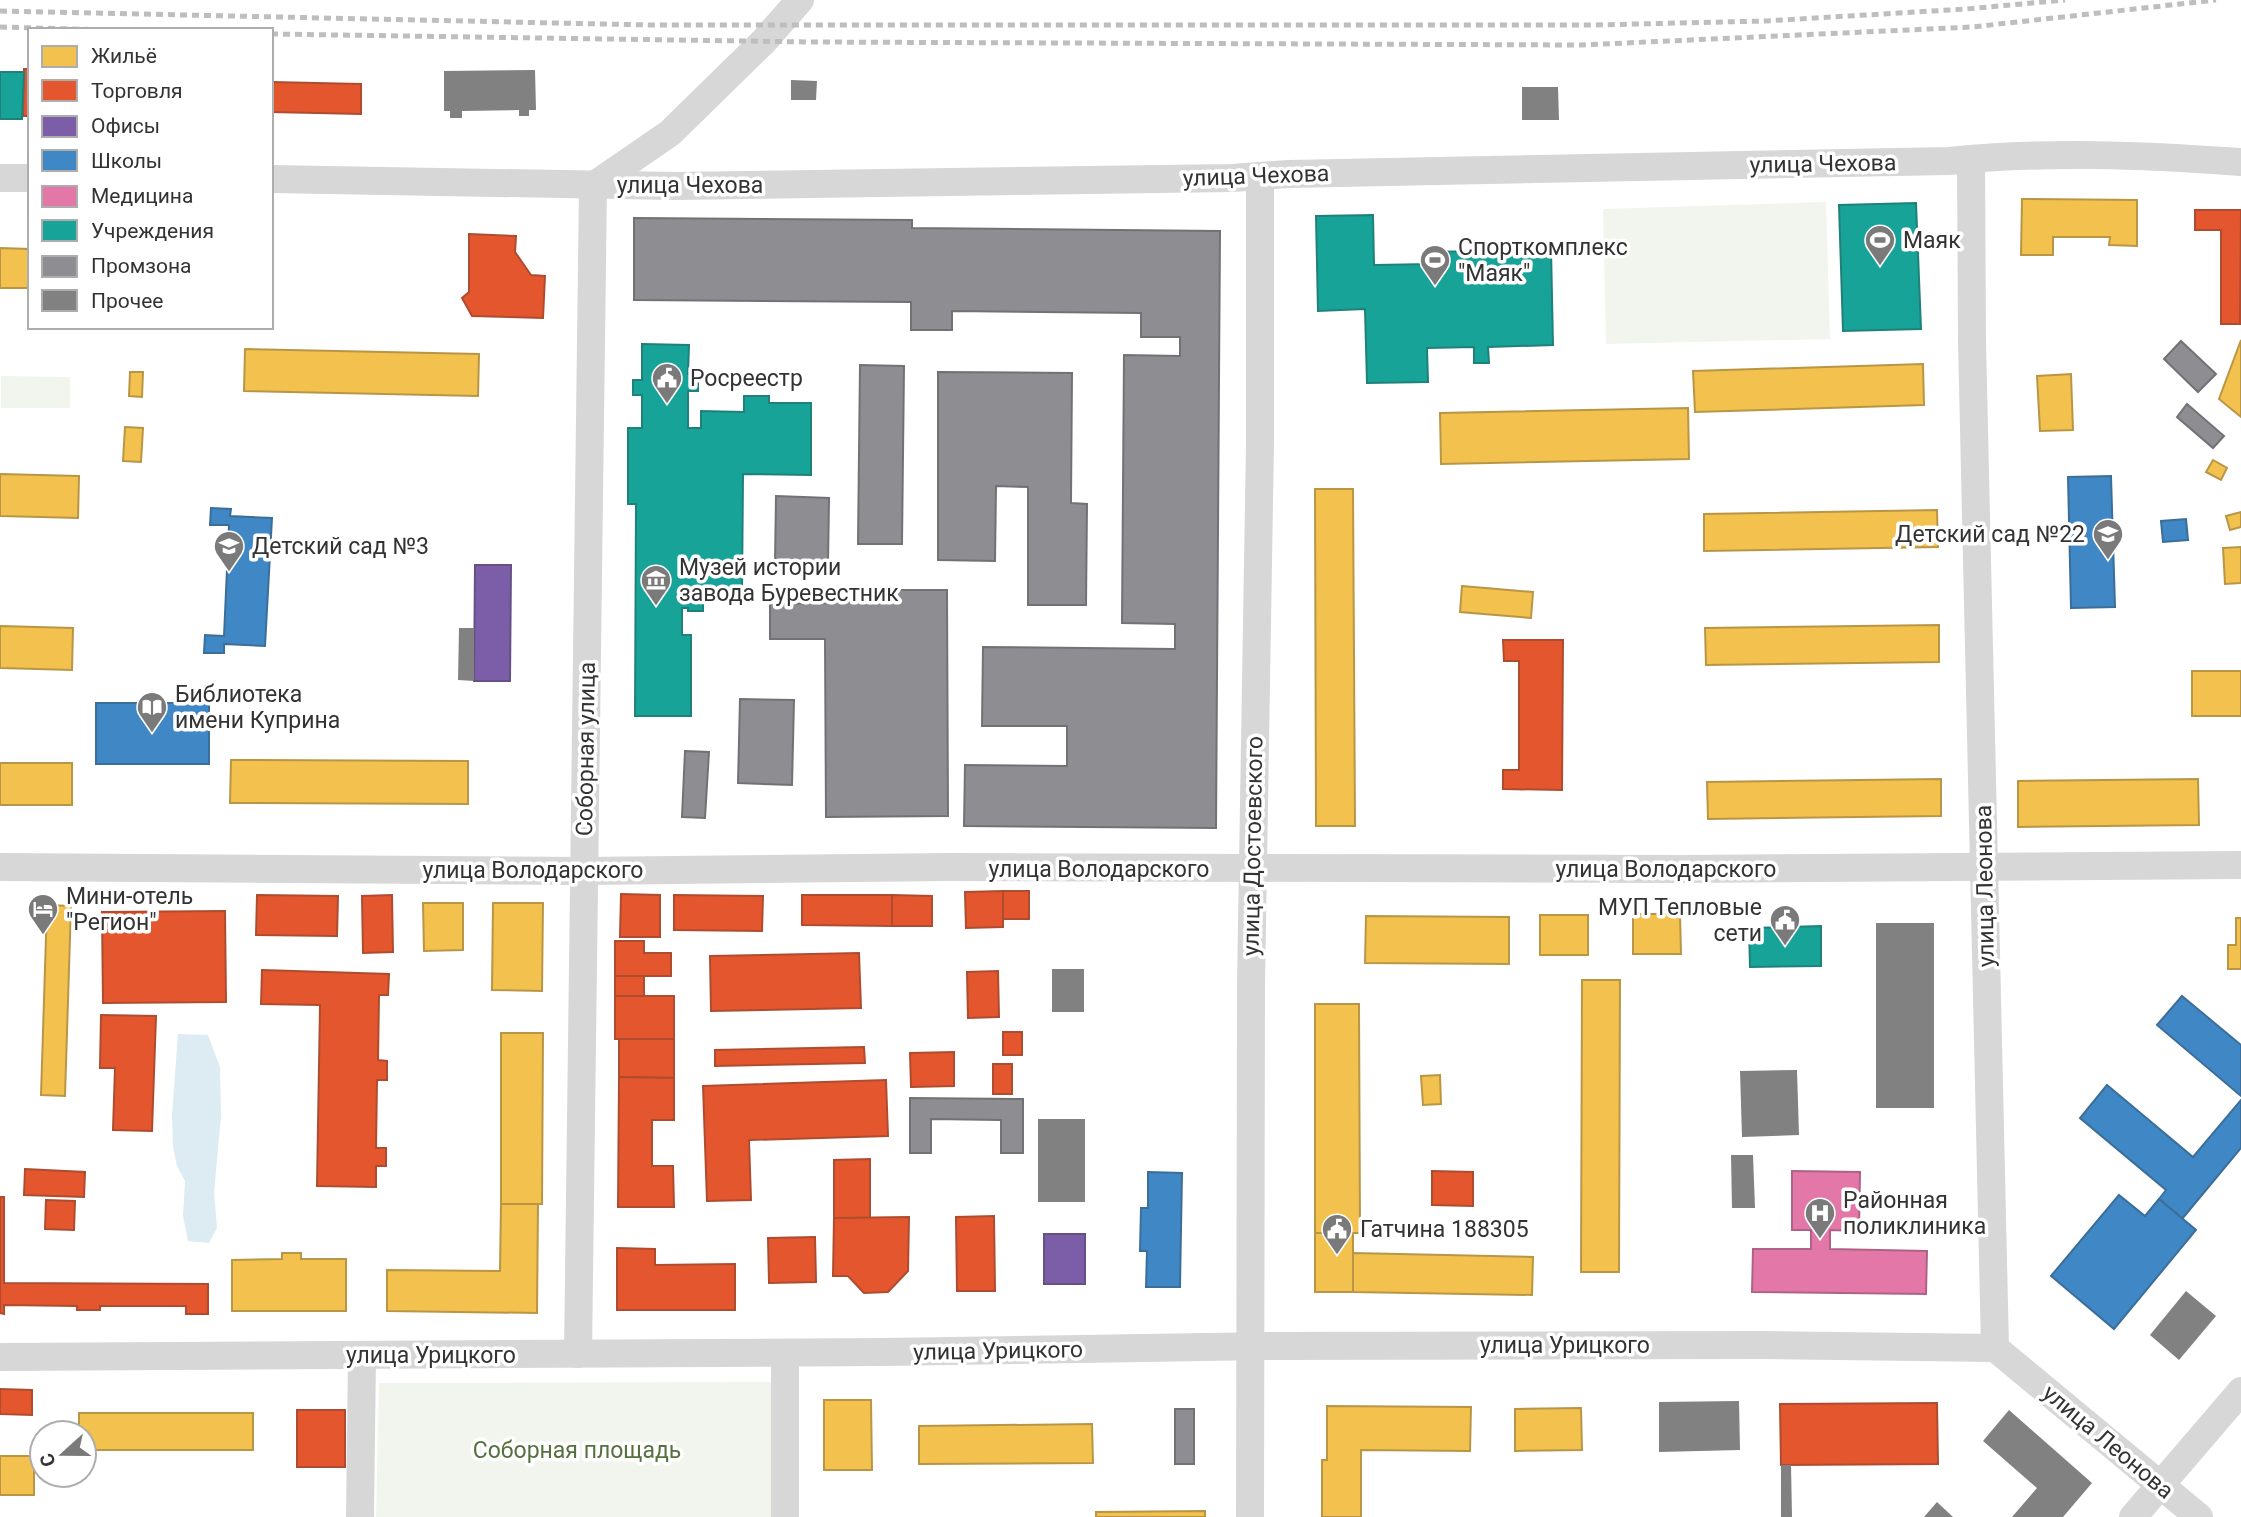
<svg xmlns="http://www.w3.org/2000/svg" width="2241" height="1517" font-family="Roboto,sans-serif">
<rect width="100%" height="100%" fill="#fff"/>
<!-- green -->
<g fill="#f1f5ed">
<path d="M1826,202L1830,339L1606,344L1603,209Z"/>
<path d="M1,376L70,377V408H1Z"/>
<path d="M777,1382L775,1517H376L379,1383Z"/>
</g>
<!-- water -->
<path fill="#ddebf3" d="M178,1034L208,1035L220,1067L221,1116L214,1192L217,1228L209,1243L188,1241L183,1216L185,1181L177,1166L173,1147L172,1115Z"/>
<!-- homes -->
<g fill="#f2c14e" stroke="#b99646" stroke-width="2">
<path d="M2022,199L2137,200V246L2109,245L2110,237H2053V255H2021Z"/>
<path d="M0,248L30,249V288H0Z"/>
<path d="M2241,340V417L2219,399Z"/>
<path d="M245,349L479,354L478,396L244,391Z"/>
<path d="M1923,364L1924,405L1695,412L1693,371Z"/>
<path d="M130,372H143L142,397L129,396Z"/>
<path d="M2071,374L2073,430L2040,431L2037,376Z"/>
<path d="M1688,408L1689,459L1441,464L1440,413Z"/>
<path d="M125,427L143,428L141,462L123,461Z"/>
<path d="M2213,460L2227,468L2221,480L2206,472Z"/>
<path d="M0,474L79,476L78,518L0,516Z"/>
<path d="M1315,489H1353L1355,826H1316Z"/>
<path d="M1937,510L1938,547L1704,551V514Z"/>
<path d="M2241,512V527L2230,530L2226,516Z"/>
<path d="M2241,547V583L2225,584L2223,548Z"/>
<path d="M1462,586L1533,592L1531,618L1460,612Z"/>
<path d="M1939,625V662L1706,665L1705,628Z"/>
<path d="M0,626L73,628L72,670L0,668Z"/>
<rect x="2192" y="671" width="49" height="45"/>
<path d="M231,760L468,761V804L230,803Z"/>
<rect x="0" y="763" width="72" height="42"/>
<path d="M1941,779V816L1708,819L1707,782Z"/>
<path d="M2198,779L2199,825L2018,827V781Z"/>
<path d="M423,903H463V950L424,951Z"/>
<path d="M493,903H543L542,991L492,990Z"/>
<path d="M47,905L71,906L65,1096L41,1095Z"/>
<path d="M1633,914H1680L1681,954H1633Z"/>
<rect x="1540" y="915" width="48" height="40"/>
<path d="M1366,916L1509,917V964L1365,963Z"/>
<path d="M2236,918H2241V969H2228V945H2236Z"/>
<path d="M1582,980H1620L1619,1272H1581Z"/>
<path d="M1315,1004H1359L1360,1233H1315Z"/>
<path d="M501,1033H543L542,1204H501Z"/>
<path d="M1440,1075L1441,1104L1423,1105L1421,1076Z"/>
<path d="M501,1204H538L537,1313L387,1311V1270L500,1271Z"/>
<rect x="1315" y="1233" width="38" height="59"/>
<path d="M282,1253H301V1259H346V1311H232V1260L282,1259Z"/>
<path d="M1353,1253L1533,1257L1532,1295L1353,1292Z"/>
<path d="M824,1400H871L872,1470H824Z"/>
<path d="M1327,1406L1471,1407L1470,1451L1361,1450V1517H1322V1460H1327Z"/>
<path d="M1581,1408L1582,1450L1515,1451V1409Z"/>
<path d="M79,1413H253V1450H84V1433H79Z"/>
<path d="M1092,1424L1093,1463L919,1464V1426Z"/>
<rect x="0" y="1456" width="34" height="39"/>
<path d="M1205,1511V1517H1096V1512Z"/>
</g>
<!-- shops -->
<g fill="#e4572e" stroke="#af4c30" stroke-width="2">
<path d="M24,69H30V116H23Z"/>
<path d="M271,82L361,84V114L271,112Z"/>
<path d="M2195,210H2241L2240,324H2221V230H2195Z"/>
<path d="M469,234L516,236L515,252L531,275L545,276L543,318L472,316L462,298L469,292Z"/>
<path d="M1503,640H1563L1562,790L1503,789V770H1519V661H1504Z"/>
<rect x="1003" y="891" width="26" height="28"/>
<path d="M1003,891V927L966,928L965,892Z"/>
<path d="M621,894L660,895V937H620Z"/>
<path d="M257,895L338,896L337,936L256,935Z"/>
<path d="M392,895L393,952L363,953L362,896Z"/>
<path d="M674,895L763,896L762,931L674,930Z"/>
<path d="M802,895H892V926L802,925Z"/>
<path d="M892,895L932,896V926H892Z"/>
<path d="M225,911L226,1002L103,1003L102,912Z"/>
<path d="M615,941H644V953H671V976H615Z"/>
<path d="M859,953L861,1008L711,1011L710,956Z"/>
<path d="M262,970L389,974L388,995H379L378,1060L387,1061V1080H377L376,1148H386V1166H376V1187L317,1186L320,1005L261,1004Z"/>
<path d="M998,971L999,1017L968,1018L967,972Z"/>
<rect x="615" y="976" width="29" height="20"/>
<rect x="615" y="996" width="59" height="43"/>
<path d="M101,1015L156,1016L152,1131L113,1130L115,1068H100Z"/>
<rect x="1003" y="1032" width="19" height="23"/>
<path d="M619,1039H674V1078L619,1077Z"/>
<path d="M864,1047L865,1063L715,1066V1050Z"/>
<path d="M954,1052V1086L911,1087L910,1053Z"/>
<rect x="993" y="1064" width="19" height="30"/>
<path d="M619,1077L674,1078V1120H652V1166H673L674,1207H618Z"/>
<path d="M886,1080L888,1136L749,1140L751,1200L707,1201L703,1086Z"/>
<path d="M870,1159V1218H834V1160Z"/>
<path d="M25,1169L85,1172L84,1197L24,1195Z"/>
<path d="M1432,1171L1473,1172V1206L1432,1205Z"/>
<path d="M0,1197H4V1283L208,1284V1314H186V1306H100V1310H77V1306L4,1305V1314L0,1313Z"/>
<path d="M46,1200L75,1201L74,1230L45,1229Z"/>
<path d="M994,1216L995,1291H957L956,1217Z"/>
<path d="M909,1217L908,1271L888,1292L864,1293L848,1276H833L834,1218Z"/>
<path d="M815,1237L816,1282L769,1283L768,1238Z"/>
<path d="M617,1248L655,1249V1265L735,1264V1310H617Z"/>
<path d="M0,1389L32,1390V1415L0,1414Z"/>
<path d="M1937,1403L1938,1464L1781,1465L1780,1404Z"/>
<rect x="297" y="1410" width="48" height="57"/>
</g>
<!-- offices -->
<g fill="#7b5ea7" stroke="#655184" stroke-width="2">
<path d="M475,565H511L510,681H474Z"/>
<rect x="1044" y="1234" width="41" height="50"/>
</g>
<!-- schools -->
<g fill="#3f88c5" stroke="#3b6e99" stroke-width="2">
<path d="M2111,476L2115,607L2071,608L2068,477Z"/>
<path d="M211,508L231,509L230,516L272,518L265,646L224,644V653H204L205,635L224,636L229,525H210Z"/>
<path d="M2186,519L2188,540L2163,542L2161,521Z"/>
<rect x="96" y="703" width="113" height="61"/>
<path d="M2182,996L2241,1045V1096L2157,1025Z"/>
<path d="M2107,1085L2193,1157L2241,1100V1148L2182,1219L2159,1199L2166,1190L2080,1118Z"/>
<path d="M1148,1172L1182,1173L1180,1287H1146L1147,1251H1140L1141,1208H1148Z"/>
<path d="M2119,1195L2145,1216L2159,1199L2196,1230L2114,1329L2051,1276Z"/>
</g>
<!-- health -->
<path fill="#e377a8" stroke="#ae6385" stroke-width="2" d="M1792,1171L1860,1172L1859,1231L1830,1230V1249L1927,1251L1926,1294L1752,1292L1753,1249H1811V1230H1792Z"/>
<!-- public -->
<g fill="#17a398" stroke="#1f817a" stroke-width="2">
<path d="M0,72H24L22,119H0Z"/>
<path d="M1916,203L1921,329L1843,331L1839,205Z"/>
<path d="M1373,215L1374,265L1433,264V252L1551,249L1553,345L1488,347L1489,363H1474V347L1427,348L1428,382L1367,383L1365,309L1318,311L1316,216Z"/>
<path d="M642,344L689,345L688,374H698V391H688V428H701V411L744,412V396H769V403H811V475L743,474L742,594L703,593V611H688V608H682V635H691V716H635L636,504H628V428H642V395H633V380H642Z"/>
<path d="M1821,926V966L1750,967L1749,928Z"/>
</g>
<!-- industry -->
<g fill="#8d8d92" stroke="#727276" stroke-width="2">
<path d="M634,218L912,220V228L1220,231L1216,828L964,826L965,765L1067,766V726H982L983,647L1175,649V624L1122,623L1124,355L1180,356V337H1141V313L952,311V330H911V302L634,300Z"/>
<path d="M2181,341L2216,374L2198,392L2164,359Z"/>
<path d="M860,365L904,366L902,544H858Z"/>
<path d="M938,372L1072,373L1071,503L1087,504L1086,605H1028V487L996,486L995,561L938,560Z"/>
<path d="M2187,404L2224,436L2213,448L2177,417Z"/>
<path d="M776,496L829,498L828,564L775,563Z"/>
<path d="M827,590H947L948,816L826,817L825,639H770V604L827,603Z"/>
<path d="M740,699L794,700L792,785L738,783Z"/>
<path d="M685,751L709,752L705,818L682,817Z"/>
<path d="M910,1098L1023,1099V1153H1001V1120L931,1119V1153H910Z"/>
<rect x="1175" y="1409" width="19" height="55"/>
</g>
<!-- building -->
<g fill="#818181">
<path d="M535,70L536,110H529V116H519V110L462,111V118H450V111H444V71Z"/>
<path d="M791,80L817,81L816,100H791Z"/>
<path d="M1522,87H1558L1559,120H1522Z"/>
<path d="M459,628H474V681L458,680Z"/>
<rect x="1876" y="923" width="58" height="185"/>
<rect x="1052" y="969" width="32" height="43"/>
<path d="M1797,1070L1799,1135L1742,1137L1740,1071Z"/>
<rect x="1038" y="1119" width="47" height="83"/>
<path d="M1731,1155H1753L1755,1208H1732Z"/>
<path d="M2186,1291L2216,1316L2179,1360L2150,1335Z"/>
<path d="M1739,1401L1740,1450L1659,1452V1402Z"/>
<path d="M2009,1410L2092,1483L2063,1517H2012L2037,1488L1983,1441Z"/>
<path d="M1781,1465H1791L1792,1517H1781Z"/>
<path d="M1937,1502L1953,1517H1924Z"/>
</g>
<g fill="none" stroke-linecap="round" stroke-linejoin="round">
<!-- minor -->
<g stroke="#d7d7d7" stroke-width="28">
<path d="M1971,159L1972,341L1995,1348L2199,1517"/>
<path d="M0,178H30"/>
<path d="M271,179L675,186L1232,178L1288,174L1949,161C2046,151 2143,155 2241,162"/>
<path d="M593,186L670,133L764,41L800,0"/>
<path d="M0,867L584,871L950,867L1681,869L2241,865"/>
<path d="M578,1354L593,186"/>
<path d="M0,1357L882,1352L1269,1346L1763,1345L1995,1348"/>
<path d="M360,1517L362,1355"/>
<path d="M785,1517V1353"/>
<path d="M1250,1517L1251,985L1260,442V176"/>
<path d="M2133,1517L2241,1391"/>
</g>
<!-- rail -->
<g stroke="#bebebe" stroke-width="5" stroke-dasharray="7 5" stroke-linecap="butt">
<path d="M0,11L649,25H1593L1765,21L1966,9L2065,0"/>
<path d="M0,27L110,30"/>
<path d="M271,34L810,42L1582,45L1972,27L2216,0"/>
</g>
</g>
<!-- icons -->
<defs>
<g id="stadium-pin" transform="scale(1.575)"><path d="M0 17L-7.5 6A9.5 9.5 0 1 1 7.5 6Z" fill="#7a7a7a" stroke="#fff"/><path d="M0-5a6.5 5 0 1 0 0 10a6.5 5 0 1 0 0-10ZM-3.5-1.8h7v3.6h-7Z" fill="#fff"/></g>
<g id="civic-pin" transform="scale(1.575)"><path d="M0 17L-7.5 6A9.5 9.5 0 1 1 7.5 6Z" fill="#7a7a7a" stroke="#fff"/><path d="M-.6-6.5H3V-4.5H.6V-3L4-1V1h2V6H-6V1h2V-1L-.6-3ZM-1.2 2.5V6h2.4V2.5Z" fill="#fff"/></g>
<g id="school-pin" transform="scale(1.575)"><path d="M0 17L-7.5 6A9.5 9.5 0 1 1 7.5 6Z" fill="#7a7a7a" stroke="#fff"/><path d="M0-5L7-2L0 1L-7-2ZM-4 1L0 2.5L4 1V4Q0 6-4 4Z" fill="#fff"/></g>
<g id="museum-pin" transform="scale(1.575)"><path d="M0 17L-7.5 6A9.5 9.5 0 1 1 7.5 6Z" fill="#7a7a7a" stroke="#fff"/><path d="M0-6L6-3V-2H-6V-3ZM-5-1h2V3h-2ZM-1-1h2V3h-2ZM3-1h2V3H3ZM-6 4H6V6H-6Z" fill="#fff"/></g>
<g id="library-pin" transform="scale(1.575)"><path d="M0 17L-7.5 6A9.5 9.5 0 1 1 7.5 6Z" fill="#7a7a7a" stroke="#fff"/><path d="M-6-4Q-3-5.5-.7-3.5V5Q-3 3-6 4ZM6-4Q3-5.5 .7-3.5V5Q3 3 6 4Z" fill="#fff"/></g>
<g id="hotel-pin" transform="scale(1.575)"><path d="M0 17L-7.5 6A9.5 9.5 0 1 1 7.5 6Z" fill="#7a7a7a" stroke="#fff"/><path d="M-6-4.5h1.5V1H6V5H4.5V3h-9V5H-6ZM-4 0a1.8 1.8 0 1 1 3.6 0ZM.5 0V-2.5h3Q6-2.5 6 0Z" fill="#fff"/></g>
<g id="hospital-pin" transform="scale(1.575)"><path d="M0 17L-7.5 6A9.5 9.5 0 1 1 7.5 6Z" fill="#7a7a7a" stroke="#fff"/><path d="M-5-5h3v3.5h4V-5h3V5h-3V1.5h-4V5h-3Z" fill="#fff"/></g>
</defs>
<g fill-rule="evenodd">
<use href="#stadium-pin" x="1880" y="240"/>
<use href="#stadium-pin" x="1435" y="260"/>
<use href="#civic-pin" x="667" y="378"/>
<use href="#school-pin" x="2108" y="534"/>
<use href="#school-pin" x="229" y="546"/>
<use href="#museum-pin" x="656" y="580"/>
<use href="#library-pin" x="152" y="707"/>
<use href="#hotel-pin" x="43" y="909"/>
<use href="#civic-pin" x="1785" y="920"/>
<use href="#hospital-pin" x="1820" y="1213"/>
<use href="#civic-pin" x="1337" y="1229"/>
</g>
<g text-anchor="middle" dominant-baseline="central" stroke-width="7" stroke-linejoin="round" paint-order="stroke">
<!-- street labels -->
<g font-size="23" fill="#333" stroke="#fff">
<text transform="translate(1823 164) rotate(-1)">улица Чехова</text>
<text transform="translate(1256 176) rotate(-2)">улица Чехова</text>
<text x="690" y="185">улица Чехова</text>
<text transform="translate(586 749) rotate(-89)">Соборная улица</text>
<text transform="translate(1253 846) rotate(-89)">улица Достоевского</text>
<text x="1099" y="869">улица Володарского</text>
<text x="1666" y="869">улица Володарского</text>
<text x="533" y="870">улица Володарского</text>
<text transform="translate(1985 886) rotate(-91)">улица Леонова</text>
<text x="1565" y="1345">улица Урицкого</text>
<text transform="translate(998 1351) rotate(-1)">улица Урицкого</text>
<text x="431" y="1355">улица Урицкого</text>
<text transform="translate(2108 1442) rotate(40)">улица Леонова</text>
</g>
<!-- poi labels -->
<g font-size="23" fill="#333" stroke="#fff" text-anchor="start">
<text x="1903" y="240">Маяк</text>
<text x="1458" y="247">Спорткомплекс<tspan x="1458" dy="26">"Маяк"</tspan></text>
<text x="690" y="378">Росреестр</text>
<text x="2085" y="534" text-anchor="end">Детский сад №22</text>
<text x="252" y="546">Детский сад №3</text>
<text x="679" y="567">Музей истории<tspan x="679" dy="26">завода Буревестник</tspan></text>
<text x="175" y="694">Библиотека<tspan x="175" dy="26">имени Куприна</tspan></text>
<text x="66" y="896">Мини-отель<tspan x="66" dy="26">"Регион"</tspan></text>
<text x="1762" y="907" text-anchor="end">МУП Тепловые<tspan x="1762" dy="26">сети</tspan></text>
<text x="1843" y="1200">Районная<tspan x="1843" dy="26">поликлиника</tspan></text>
<text x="1360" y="1229">Гатчина 188305</text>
</g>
<!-- park labels -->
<g font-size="23" fill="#56703f" stroke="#fff">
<text x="577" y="1450">Соборная площадь</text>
</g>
</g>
<!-- legend -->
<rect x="28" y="28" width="245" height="301" fill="#ffffff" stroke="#adadad" stroke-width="2"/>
<rect x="42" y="46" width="35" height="21" fill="#f2c14e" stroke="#adadad" stroke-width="2"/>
<text x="91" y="63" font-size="21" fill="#333333">Жильё</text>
<rect x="42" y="80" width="35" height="21" fill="#e4572e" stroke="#adadad" stroke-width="2"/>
<text x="91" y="98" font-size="21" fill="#333333">Торговля</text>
<rect x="42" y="116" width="35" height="21" fill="#7b5ea7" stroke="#adadad" stroke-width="2"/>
<text x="91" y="133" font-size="21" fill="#333333">Офисы</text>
<rect x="42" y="150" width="35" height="21" fill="#3f88c5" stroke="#adadad" stroke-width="2"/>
<text x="91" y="168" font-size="21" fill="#333333">Школы</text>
<rect x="42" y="186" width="35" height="21" fill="#e377a8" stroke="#adadad" stroke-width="2"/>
<text x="91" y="203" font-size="21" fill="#333333">Медицина</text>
<rect x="42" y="220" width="35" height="21" fill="#17a398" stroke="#adadad" stroke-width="2"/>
<text x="91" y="238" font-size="21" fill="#333333">Учреждения</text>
<rect x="42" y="256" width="35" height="21" fill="#8d8d92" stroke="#adadad" stroke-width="2"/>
<text x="91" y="273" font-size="21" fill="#333333">Промзона</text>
<rect x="42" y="290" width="35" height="21" fill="#818181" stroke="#adadad" stroke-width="2"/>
<text x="91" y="308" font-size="21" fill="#333333">Прочее</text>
<!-- north arrow -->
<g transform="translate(63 1454) rotate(249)"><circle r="33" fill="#ffffff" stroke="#adadad" stroke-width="2"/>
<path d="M0-5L12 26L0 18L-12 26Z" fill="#7a7a7a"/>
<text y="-10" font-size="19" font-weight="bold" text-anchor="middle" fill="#333333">С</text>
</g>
</svg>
